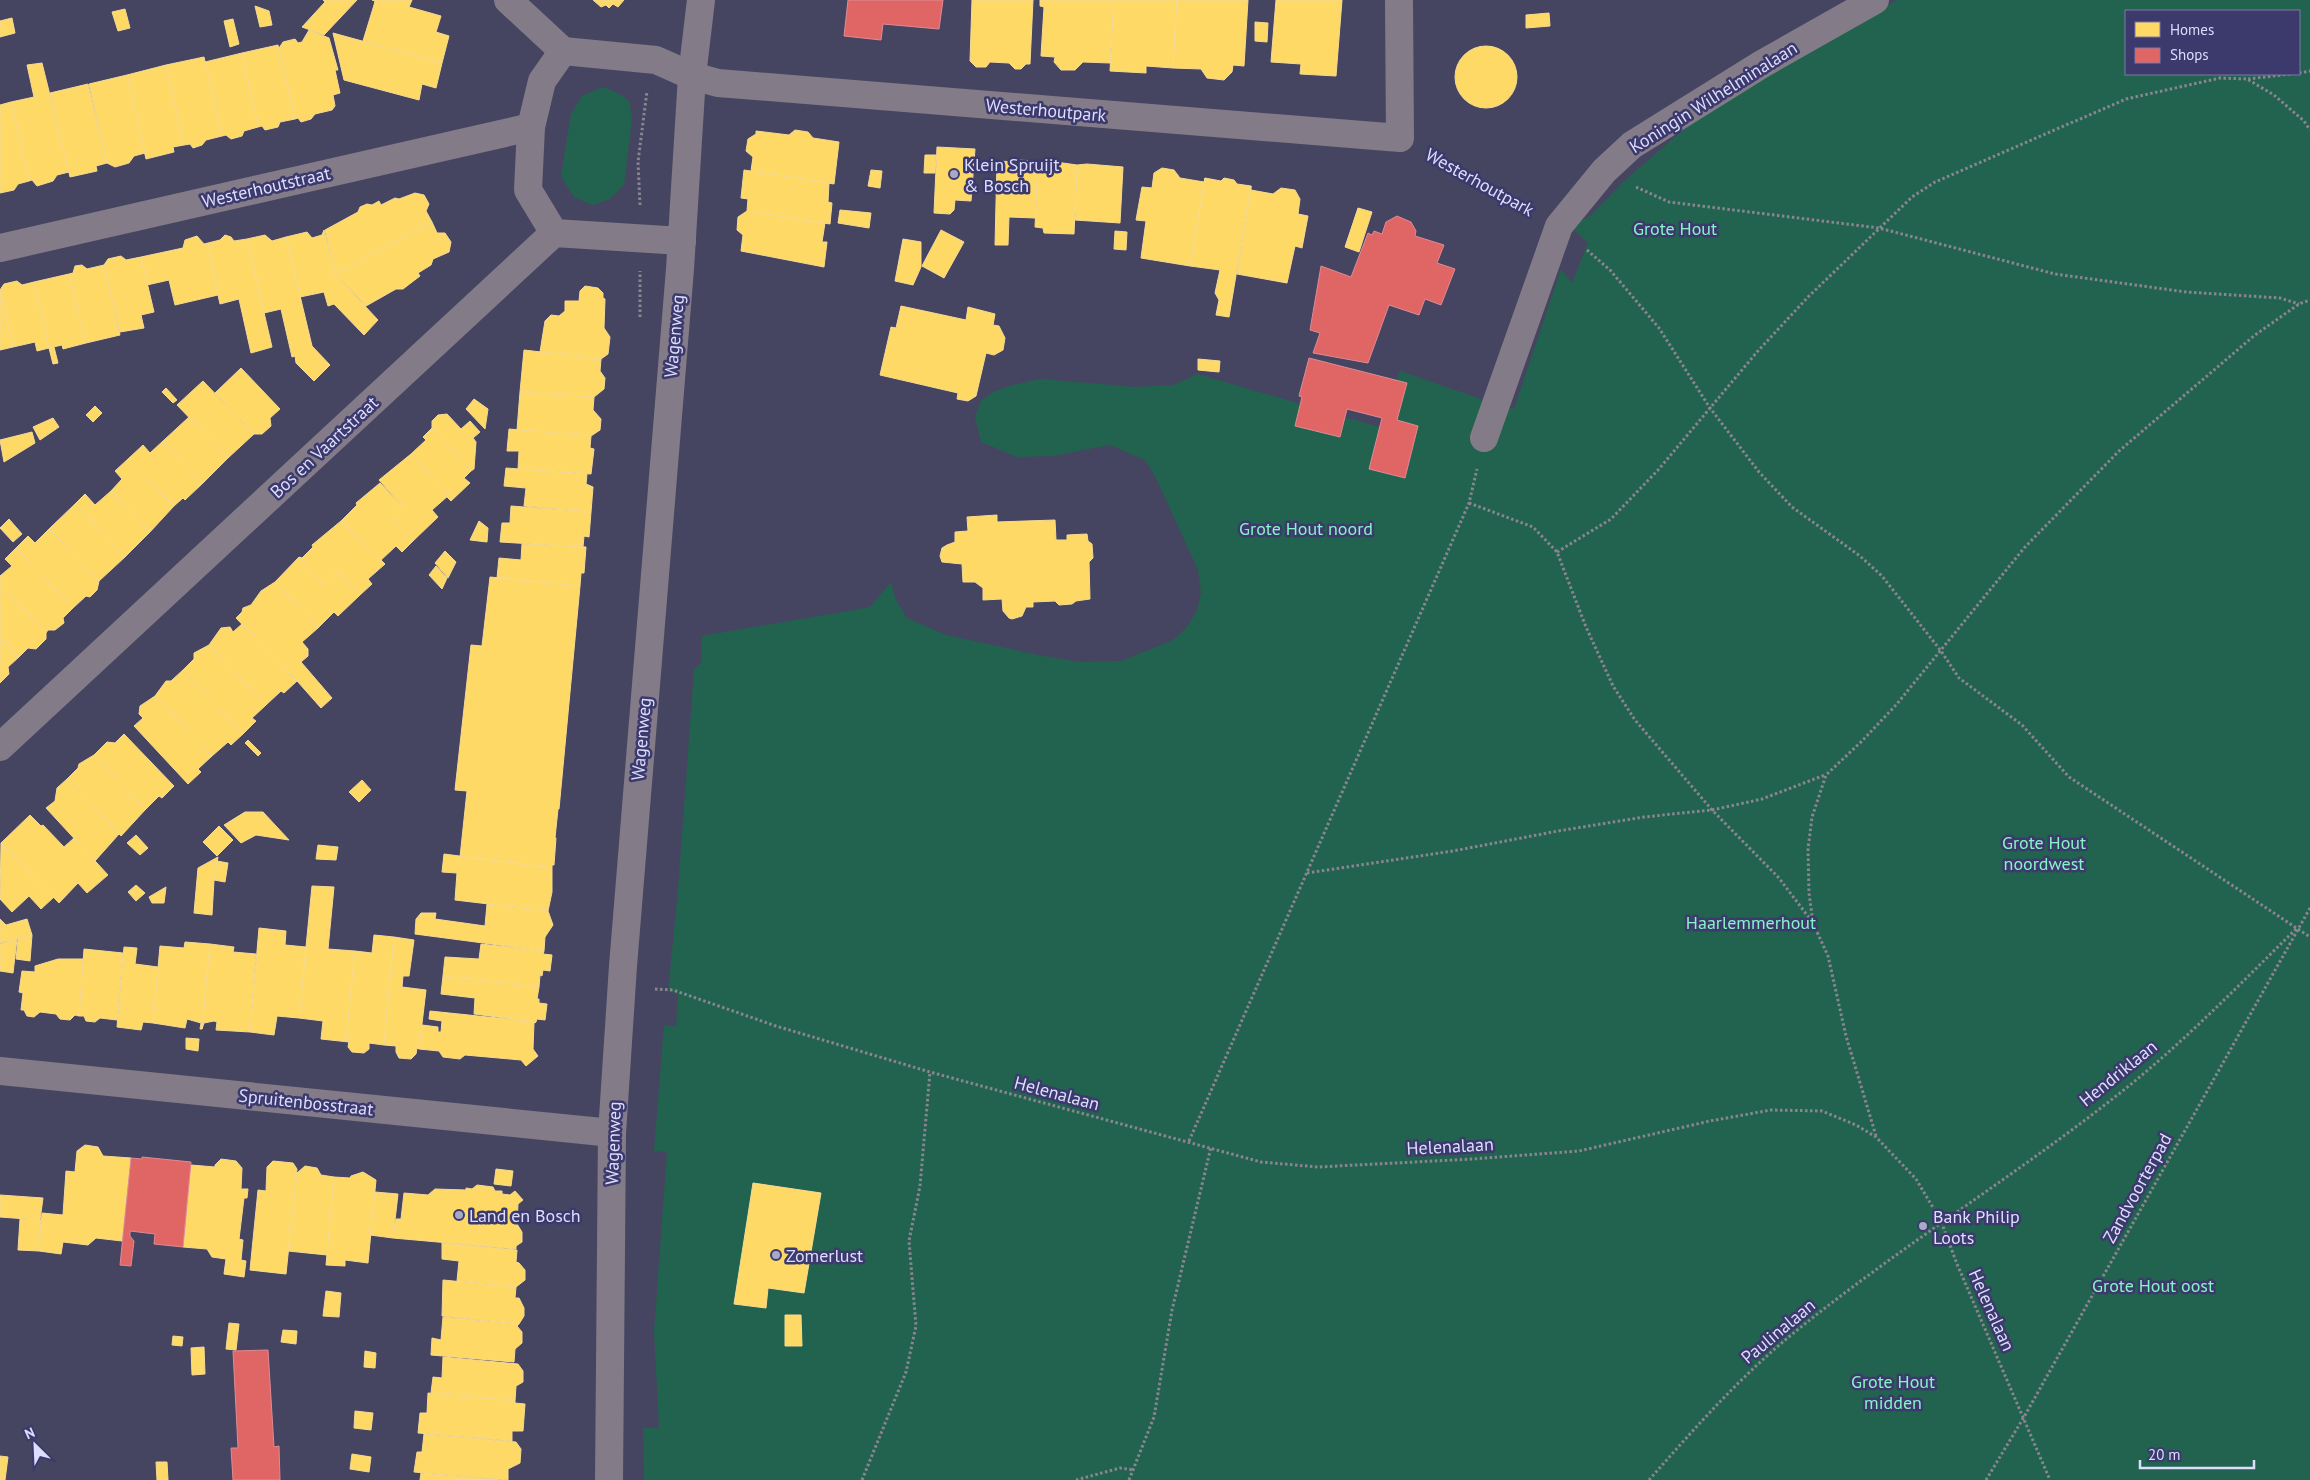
<svg xmlns="http://www.w3.org/2000/svg" width="2310" height="1480" font-family="'PT Sans',sans-serif">
<rect width="100%" height="100%" fill="#464561"/>
<!-- green -->
<g fill="#22634f" fill-rule="evenodd">
<path d="M1897,0H2310V1480H644L643,1428H659L654,1331L667,1152L654,1151L664,1025L676,1027L678,994L668,991L678,890L694,670L701,663L702,636L870,607L891,582L896,600L907,618L946,635L1043,656L1081,662L1121,661L1173,640L1187,627L1197,610L1201,593L1198,570L1156,478L1145,460L1110,445L1052,456L1017,457L981,442L975,417L981,401L993,392L1012,385L1041,379L1135,387L1173,385L1198,374L1379,427L1400,371L1481,399V402L1514,409L1561,269L1572,283L1588,243L1571,227L1591,215L1623,182L1676,136L1708,111L1855,23ZM2126,11H2299V74H2126Z"/>
<path d="M603,87L618,93L629,101L632,118L624,185L610,199L592,205L574,197L561,176L571,114L582,96Z"/>
</g>
<!-- homes -->
<g fill="#ffd966" stroke="#f5da94">
<path d="M323,0H357L324,35L302,27L325,2Z"/>
<path d="M372,0H412L409,7L441,16L436,32L449,36L442,63L363,41L374,5L375,1Z"/>
<path d="M593,0H624L618,7L613,4L609,8L606,5L601,7Z"/>
<path d="M972,0H1033L1030,64H1026L1021,69H1015L1009,63L990,62L986,67H976L970,61Z"/>
<path d="M1040,0H1114L1110,63L1083,62L1075,70H1061L1054,62L1055,57L1041,56L1044,7L1040,6Z"/>
<path d="M1114,0H1177L1173,68L1146,66V73L1110,71Z"/>
<path d="M1177,0H1248L1244,66L1233,65L1232,72L1224,80L1207,78L1201,69L1173,68Z"/>
<path d="M1276,0H1342L1336,76L1300,74L1301,64L1271,62Z"/>
<path d="M255,6L269,11L272,25L260,27Z"/>
<path d="M125,9L130,28L118,31L112,12Z"/>
<path d="M1549,13L1550,26L1526,28V15Z"/>
<path d="M12,18L15,33L0,37V21Z"/>
<path d="M233,19L239,44L230,47L224,21Z"/>
<path d="M1255,22L1268,23L1267,42L1255,41Z"/>
<path d="M309,30L329,38L338,70H335L340,93L333,95L335,106L332,110L315,114L311,119L301,122L298,118L295,119L279,48L283,42L295,39L298,43L302,42Z"/>
<path d="M333,33L442,63L436,88L422,84L419,100L344,80Z"/>
<path d="M278,45L295,119L280,122L278,127L265,130L262,126L258,127L242,53Z"/>
<circle cx="1486" cy="77" r="31"/>
<path d="M242,53L258,127L244,131L242,136L231,139L226,135L222,136L205,62Z"/>
<path d="M204,57L222,136L206,140L202,145L193,148L190,144L184,145L166,65Z"/>
<path d="M42,63L69,172L57,175L53,181L37,186L32,180L29,181L11,102L34,97L27,65Z"/>
<path d="M166,65L184,145L173,147L174,152L146,159L127,75Z"/>
<path d="M127,75L145,153L134,156L129,163L115,167L107,163L89,84Z"/>
<path d="M88,84L107,163L96,166L97,171L70,177L50,93Z"/>
<path d="M11,102L29,181L18,184L14,190L0,193V105Z"/>
<path d="M795,130L808,132L813,138L839,142L834,184L751,171L753,157L746,151L748,139L756,134V131L789,135Z"/>
<path d="M937,147L975,149L971,201L955,200L954,210L950,214L934,213Z"/>
<path d="M925,155H936L935,173H924Z"/>
<path d="M1018,160L1037,161L1038,163L1035,218L1009,217L1008,245H995L997,161L1018,162Z"/>
<path d="M1056,162L1077,165L1074,234L1044,233L1043,228L1035,227L1038,163L1056,164Z"/>
<path d="M1087,164L1123,167L1120,223L1075,220L1077,165Z"/>
<path d="M1162,168L1174,170L1180,178L1204,182L1205,178L1190,266L1141,258L1146,221L1136,220L1142,187L1152,188L1154,173Z"/>
<path d="M744,170L829,183L828,202L832,203L830,224L747,211L748,199L741,198Z"/>
<path d="M871,170L882,171L880,188L868,186Z"/>
<path d="M1205,178L1221,181L1224,178L1234,180L1237,184L1251,186L1229,317L1216,315L1219,300L1215,293L1220,270L1190,266Z"/>
<path d="M1251,186V190L1273,194L1281,188L1295,190L1300,199L1298,214L1308,216L1302,248L1295,246L1287,283L1237,274Z"/>
<path d="M415,193L424,195L429,204L426,211L432,222L335,274L325,230L358,212L360,207L367,204L372,205L379,201L381,205L395,198L399,199Z"/>
<path d="M1358,208L1372,212L1359,252L1345,247Z"/>
<path d="M840,210L871,213L869,228L838,223Z"/>
<path d="M747,211L825,223L822,242H827L824,267L741,251L743,235L737,230L738,217Z"/>
<path d="M432,222L437,233H445L451,242L449,252L433,259L431,265L418,273L420,276L403,289H396L366,306L335,274Z"/>
<path d="M324,230L335,274L378,320L364,335L334,304L328,306L324,292L300,297L286,237L307,232L312,238L322,235Z"/>
<path d="M941,230L964,242L944,278L922,266Z"/>
<path d="M1115,231L1127,232L1126,250L1114,249Z"/>
<path d="M225,235L231,237L234,241L247,239L272,347L251,353L239,299L220,304L207,246L208,243L220,240Z"/>
<path d="M265,235L272,241L286,237L312,346L330,365L314,381L296,363L295,356L292,357L281,309L264,313L247,239Z"/>
<path d="M197,236L204,244L208,243L218,295L175,305L169,280L147,285L141,257L183,248L185,240Z"/>
<path d="M903,239L921,242V267L913,285L895,281Z"/>
<path d="M121,256L126,260L141,257L154,312L141,315L144,328L120,332L104,265L108,259Z"/>
<path d="M82,265L87,269L104,265L120,335L86,343L69,274L73,273L75,266Z"/>
<path d="M69,274L86,343L63,349L62,345L49,348L34,282Z"/>
<path d="M17,281L22,285L34,282L49,348L37,351L35,342L13,347L0,290L4,284Z"/>
<path d="M585,286L598,288L603,293V298L605,299L604,328L610,337L608,354L601,359L540,352L545,321L551,315L559,316L565,311V301H579L580,291Z"/>
<path d="M0,291L13,347L0,350Z"/>
<path d="M901,306L966,320L968,307L995,314L993,325L999,326L1005,338L1003,350L994,355L986,353L976,396L968,401L957,399L958,393L880,375L891,327L896,328Z"/>
<path d="M54,347L58,363L53,364L49,348Z"/>
<path d="M524,350L601,359L600,371L605,378L604,389L594,397L520,392Z"/>
<path d="M1198,359L1220,361L1219,372L1198,370Z"/>
<path d="M241,368L280,409L270,418L271,426L262,434H254L215,393Z"/>
<path d="M203,381L254,434L228,458L177,405Z"/>
<path d="M166,388L177,400L173,403L162,392Z"/>
<path d="M520,392L594,397L593,410L601,419L600,430L591,436L517,430Z"/>
<path d="M474,399L488,409L485,429L466,409Z"/>
<path d="M95,406L102,413L93,422L86,415Z"/>
<path d="M447,414L461,429L470,421L480,432L473,438L476,442L474,469L471,471L432,428V421L438,415Z"/>
<path d="M189,417L228,458L203,483L163,441Z"/>
<path d="M53,418L59,427L40,440L33,427Z"/>
<path d="M432,428L471,471L464,478L470,483L451,501L447,497L449,495L411,454L426,440L423,437Z"/>
<path d="M509,429L591,436L590,448L594,449L591,474L518,469L519,451H507Z"/>
<path d="M32,432L35,443L4,462L0,440Z"/>
<path d="M163,441L203,483L185,500L183,498L174,506L128,459L143,445L150,453Z"/>
<path d="M411,454L449,495L432,510L438,517L413,541L392,518L403,507L379,480Z"/>
<path d="M128,459L174,506L150,532L111,491L122,479L115,471Z"/>
<path d="M506,468L587,474L586,484L593,487L591,512L524,506L526,488L504,486Z"/>
<path d="M380,483L403,507L392,518L413,541L402,552L396,546L380,561L341,521L357,505L356,503Z"/>
<path d="M111,491L150,532L125,557L75,504L85,494L95,505Z"/>
<path d="M75,504L125,557L99,581L49,529Z"/>
<path d="M511,506L591,512L589,537L584,536L583,547L500,542L502,523H510Z"/>
<path d="M997,515V522L1055,520L1056,540H1067V535L1087,534L1088,541L1092,544L1093,558L1089,562L1090,599L1076,601L1072,604L1059,605L1055,601L1033,602V607H1026L1022,616L1012,619L1009,618L1003,611L1002,599L983,600V588L975,582H963L962,564L942,562L940,556L942,548L947,545L955,542V532L968,531L967,517Z"/>
<path d="M9,519L22,534L13,542L0,528Z"/>
<path d="M341,521L380,561L381,560L385,564L368,579L372,584L360,595L337,571L324,584L299,557L302,558L313,547L312,545Z"/>
<path d="M479,521L488,528L487,542L470,540Z"/>
<path d="M49,529L99,581L97,590L90,597L86,596L73,608L16,548L28,536L35,543Z"/>
<path d="M522,544L586,547L584,573H581L580,586L497,578L499,558L521,560Z"/>
<path d="M16,548L73,608L63,618L64,623L55,630H48L46,633L0,585V576L12,566L5,559Z"/>
<path d="M445,551L456,562L448,578L435,563Z"/>
<path d="M299,557L324,584L337,571L360,595L338,616L334,612L318,628L275,582Z"/>
<path d="M436,566L447,578L442,589L429,575Z"/>
<path d="M490,577L580,586L559,809H558L555,838H556L554,865H552V868L460,857L467,791L455,790L471,645L482,646Z"/>
<path d="M275,582L318,628L302,642L308,649V656L301,662L332,698L321,708L290,673L288,674L284,668L236,618L242,612L243,608L251,605L261,591Z"/>
<path d="M0,585L46,633V639L36,649L28,648L19,657L0,638Z"/>
<path d="M242,624L297,681L284,693L281,691L266,705L209,645L221,628L230,627L233,632Z"/>
<path d="M0,638L19,657L8,667L9,674L0,683Z"/>
<path d="M209,645L266,705L252,718L256,721L243,734L183,670L194,659V653Z"/>
<path d="M183,670L243,734L231,745L228,742L212,756L155,696L166,681H171Z"/>
<path d="M155,696L212,756L198,769L201,772L188,784L134,726L143,718L139,714L140,706Z"/>
<path d="M124,734L174,786L162,798L159,796L145,810L94,755L107,742L115,743Z"/>
<path d="M248,740L261,753L258,756L245,743Z"/>
<path d="M94,755L145,810L121,836L67,779L78,768L79,764Z"/>
<path d="M67,779L119,834L95,861L46,808L55,801L57,788Z"/>
<path d="M362,780L371,790L359,802L349,792Z"/>
<path d="M245,812H263L289,840L256,835L241,843L224,825Z"/>
<path d="M30,815L41,826L43,825L64,847L74,838L108,875L87,893L78,883L59,903L1,843Z"/>
<path d="M219,826L233,840L217,856L203,842Z"/>
<path d="M136,835L148,848L140,855L127,843Z"/>
<path d="M1,843L54,897L41,909L29,896L12,912L0,899Z"/>
<path d="M318,845L338,847L336,860L316,859Z"/>
<path d="M444,854L552,868V892L548,911L455,900L457,873L442,872Z"/>
<path d="M218,857L214,880L212,915L194,913L198,868Z"/>
<path d="M217,861L228,863L225,882L214,880Z"/>
<path d="M136,885L145,893L136,901L128,892Z"/>
<path d="M312,886L334,887L328,949L355,951L346,1040L349,1042L321,1039L323,1021L299,1018Z"/>
<path d="M166,887L164,903H152L149,897Z"/>
<path d="M487,904L548,911L553,925L545,937L544,951L415,934L416,919L421,913H436L435,919L485,926Z"/>
<path d="M0,919L6,925L27,919L32,935L0,943Z"/>
<path d="M259,928L286,931L285,945L306,947L299,1018L277,1016L274,1035L250,1032Z"/>
<path d="M32,935L30,961L16,959L18,939Z"/>
<path d="M374,935L394,937L384,1045L369,1043V1049L364,1053L352,1052L348,1047L349,1041L346,1040L355,951L372,953Z"/>
<path d="M394,937L414,940L409,976H403L402,987L426,990L419,1049L417,1048L416,1054L411,1059L399,1058L396,1052V1046L384,1045Z"/>
<path d="M17,939L13,973L0,971V944Z"/>
<path d="M185,942L210,944L202,1029H200L201,1023L187,1019L185,1028L153,1023L160,946L184,948Z"/>
<path d="M210,944L234,947L233,952L256,954L250,1032L216,1030L217,1022L214,1021L204,1023L202,1029Z"/>
<path d="M481,944L544,951L543,954L552,955L550,971L543,970L542,976L540,975L539,987L443,976L445,957L479,959Z"/>
<path d="M124,947L137,948L135,964L158,967L153,1023L143,1022L141,1030L117,1027Z"/>
<path d="M84,949L123,953L117,1020L100,1018L95,1022L86,1021L84,1016H79Z"/>
<path d="M58,959H83L79,1016L75,1015L70,1020L60,1019L56,1014L40,1012L34,1017L27,1016L24,1010H21L23,993L19,992L22,971L35,972V966Z"/>
<path d="M443,976L539,987L537,999H539V1003L547,1004L545,1020L537,1019L536,1022L474,1014L475,998L441,994Z"/>
<path d="M430,1011L536,1022L534,1023L533,1049L538,1056L526,1066L521,1060L465,1055L460,1059L443,1057L439,1051L419,1049L422,1025L438,1027V1032H441L442,1021L429,1019Z"/>
<path d="M186,1038L199,1039L198,1051L186,1049Z"/>
<path d="M85,1145L98,1147L103,1156L131,1158L122,1241L96,1238L88,1245L63,1242L61,1254L39,1251L42,1213L63,1215L66,1171L75,1172L77,1151Z"/>
<path d="M221,1159L236,1161L242,1168L241,1189H248L247,1198H244L239,1239L243,1240L241,1260L246,1261L244,1277L224,1274L226,1259L212,1257L207,1249L183,1247L191,1165L215,1167V1165Z"/>
<path d="M273,1161L293,1163L297,1169L286,1274L250,1270L258,1190L266,1191L267,1167Z"/>
<path d="M305,1166L317,1168L321,1175L334,1177L327,1255L288,1251L297,1173Z"/>
<path d="M496,1169L513,1171L511,1186L494,1184Z"/>
<path d="M363,1172L376,1180L368,1263L345,1260V1266L326,1265L334,1177L350,1178L351,1176Z"/>
<path d="M753,1183L821,1193L804,1293L768,1288L766,1308L734,1304Z"/>
<path d="M477,1185L493,1187L495,1191H502V1194L510,1195L515,1191L523,1200L518,1204L517,1224L522,1232V1242L516,1246V1249L393,1238L396,1219H401L404,1193L428,1195L435,1189L466,1190V1188L472,1189Z"/>
<path d="M375,1192L398,1194L393,1238L370,1235Z"/>
<path d="M0,1195L43,1198L40,1220L0,1217Z"/>
<path d="M20,1219L41,1220L39,1251L18,1250Z"/>
<path d="M442,1243L517,1250L516,1262L519,1263L525,1270V1280L516,1287L457,1281L459,1261L442,1259Z"/>
<path d="M443,1280L516,1287L515,1298H519L524,1308V1316L519,1324L442,1316Z"/>
<path d="M326,1291L341,1293L339,1317L323,1316Z"/>
<path d="M785,1315H801L802,1346H785Z"/>
<path d="M443,1317L519,1324L517,1326L522,1332V1343L515,1349L514,1362L431,1355L432,1338L441,1340Z"/>
<path d="M229,1323L239,1324L236,1350L226,1349Z"/>
<path d="M283,1330L297,1331L296,1344L281,1342Z"/>
<path d="M173,1336L183,1337L182,1346L172,1345Z"/>
<path d="M204,1347L205,1374L192,1375L191,1348Z"/>
<path d="M365,1351L376,1353L375,1368L364,1367Z"/>
<path d="M443,1357L518,1364L523,1371V1382L516,1386L515,1401L431,1393L433,1377L442,1378Z"/>
<path d="M428,1393L515,1401V1403L525,1404L523,1431H512V1441L418,1433L420,1413H427Z"/>
<path d="M355,1411L373,1413L371,1430L354,1428Z"/>
<path d="M424,1434L516,1442L521,1449L520,1463L508,1469V1480L414,1472L417,1452H422Z"/>
<path d="M352,1454L371,1457L369,1472L350,1469Z"/>
<path d="M0,1456L8,1457L5,1480H0Z"/>
<path d="M156,1462H167L168,1480H157Z"/>
<path d="M421,1473L499,1480H420Z"/>
</g>
<!-- shops -->
<g fill="#e06666" stroke="#df8a94">
<path d="M848,0H943L939,29L883,24L881,40L844,36Z"/>
<path d="M1397,216L1411,222L1416,231L1415,236L1444,245L1437,263L1455,269L1441,305L1425,299L1419,315L1389,305L1368,363L1313,353L1320,333L1310,330L1321,266L1351,277L1368,233L1372,235L1374,231L1382,234L1386,222Z"/>
<path d="M1309,358L1407,383L1397,420L1418,426L1405,478L1369,469L1382,418L1347,409L1340,437L1295,426L1302,397L1299,396Z"/>
<path d="M142,1157L191,1162L183,1247L154,1244L155,1234L130,1231V1236L134,1241L131,1266L120,1265L131,1158L142,1159Z"/>
<path d="M268,1350L274,1447L279,1446L280,1480H233L231,1448H238L233,1351Z"/>
</g>
<g fill="none" stroke-linecap="round" stroke-linejoin="round">
<!-- path -->
<g stroke="#8a8591" stroke-width="3" stroke-dasharray="2.5 2.5" stroke-linecap="butt">
<path d="M2299,73L2310,71"/>
<path d="M2248,79L2290,74"/>
<path d="M1429,154L1531,210"/>
<path d="M1636,187L1669,202L1879,228L2055,274L2186,292L2280,298L2299,304"/>
<path d="M640,205L638,162L647,91"/>
<path d="M1587,250L1610,270L1659,328L1710,408L1759,472L1792,507L1860,556L1882,576L1941,651L1959,678L2022,725L2069,777L2310,937"/>
<path d="M640,317V271"/>
<path d="M1469,503L1533,527L1557,552L1586,627L1613,686L1635,720L1712,810L1779,878L1813,923"/>
<path d="M1557,552L1611,519L1659,469L1757,352L1808,297L1912,197L1935,182L2126,99L2220,78L2247,79L2274,95L2304,121L2310,130"/>
<path d="M1307,873L1453,851L1558,831L1644,817L1712,810L1762,799L1825,775"/>
<path d="M655,989L673,990L776,1026L930,1072L1261,1162L1318,1167L1473,1159L1579,1151L1710,1121L1771,1110L1822,1111L1856,1125L1876,1137L1916,1179L1941,1221L1957,1264L2050,1480"/>
<path d="M1876,1136L1846,1036L1828,956L1813,923L1809,893L1808,849L1812,817L1826,775L1861,742L1896,705L2025,547L2119,451L2255,335L2299,304L2310,300"/>
<path d="M1189,1141L1469,503L1477,469"/>
<path d="M862,1480L906,1372L916,1326L909,1241L920,1186L930,1072"/>
<path d="M1076,1480L1120,1468L1134,1470"/>
<path d="M1129,1480L1154,1417L1172,1310L1211,1147"/>
<path d="M1649,1480C1693,1430 1738,1379 1790,1336C1897,1248 2016,1176 2125,1089C2186,1040 2241,983 2297,928"/>
<path d="M1986,1480L2024,1417L2310,908"/>
</g>
<!-- minor -->
<g stroke="#837c88" stroke-width="28">
<path d="M508,0L563,51L656,60L692,76L718,83L1400,138L1399,0"/>
<path d="M554,233L528,190L531,127L542,81L563,51"/>
<path d="M0,248L531,127"/>
<path d="M1484,438L1559,226L1604,171L1632,145L1762,64L1875,0"/>
<path d="M0,747L554,233L682,241"/>
<path d="M0,1071L612,1133"/>
<path d="M609,1480L612,1133L623,966L680,269L692,76L701,0"/>
</g>
</g>
<!-- markers -->
<g fill="#a8a8c7" stroke="#3c396d" stroke-width="2">
<circle cx="954" cy="174" r="5"/>
<circle cx="459" cy="1215" r="5"/>
<circle cx="1923" cy="1226" r="5"/>
<circle cx="776" cy="1255" r="5"/>
</g>
<g text-anchor="middle" dominant-baseline="central" stroke-width="5" stroke-linejoin="round" paint-order="stroke">
<!-- street labels -->
<g font-size="18" fill="#dddefe" stroke="#3c396d">
<text transform="translate(1713 97) rotate(-32)">Koningin Wilhelminalaan</text>
<text transform="translate(1046 110) rotate(5)">Westerhoutpark</text>
<text transform="translate(1480 182) rotate(29)">Westerhoutpark</text>
<text transform="translate(266 187) rotate(-13)">Westerhoutstraat</text>
<text transform="translate(674 336) rotate(-85)">Wagenweg</text>
<text transform="translate(324 447) rotate(-43)">Bos en Vaartstraat</text>
<text transform="translate(641 739) rotate(-85)">Wagenweg</text>
<text transform="translate(2118 1073) rotate(-39)">Hendriklaan</text>
<text transform="translate(1057 1093) rotate(15)">Helenalaan</text>
<text transform="translate(306 1102) rotate(6)">Spruitenbosstraat</text>
<text transform="translate(613 1143) rotate(-88)">Wagenweg</text>
<text transform="translate(1450 1146) rotate(-3)">Helenalaan</text>
<text transform="translate(2137 1188) rotate(-61)">Zandvoorterpad</text>
<text transform="translate(1992 1310) rotate(66)">Helenalaan</text>
<text transform="translate(1778 1331) rotate(-40)">Paulinalaan</text>
</g>
<!-- poi labels -->
<g font-size="18" fill="#dddefe" stroke="#3c396d" text-anchor="start">
<text x="964" y="164">Klein Spruijt<tspan x="964" dy="21">&amp; Bosch</tspan></text>
<text x="469" y="1215">Land en Bosch</text>
<text x="1933" y="1216">Bank Philip<tspan x="1933" dy="21">Loots</tspan></text>
<text x="786" y="1255">Zomerlust</text>
</g>
<!-- park labels -->
<g font-size="18" fill="#86f4c5" stroke="#3c396d">
<text x="1675" y="228">Grote Hout</text>
<text x="1306" y="528">Grote Hout noord</text>
<text x="2044" y="842">Grote Hout<tspan x="2044" dy="21">noordwest</tspan></text>
<text x="1751" y="922">Haarlemmerhout</text>
<text x="2153" y="1285">Grote Hout oost</text>
<text x="1893" y="1381">Grote Hout<tspan x="1893" dy="21">midden</tspan></text>
</g>
</g>
<!-- legend -->
<rect x="2125" y="10" width="175" height="65" fill="#3c396d" stroke="#7c7ba7"/>
<rect x="2135" y="22" width="25" height="15" fill="#ffd966" stroke="#7c7ba7"/>
<text x="2170" y="35" font-size="15" fill="#dddefe">Homes</text>
<rect x="2135" y="48" width="25" height="15" fill="#e06666" stroke="#7c7ba7"/>
<text x="2170" y="60" font-size="15" fill="#dddefe">Shops</text>
<!-- north arrow -->
<g transform="translate(35 1445) rotate(336)" stroke="#3c396d" stroke-width="4" paint-order="stroke">
<path d="M0-4L9 19L0 12L-9 19Z" fill="#dddefe"/>
<text y="-8" font-size="14" font-weight="bold" text-anchor="middle" fill="#dddefe">N</text>
</g>
<!-- scale -->
<path d="M2140 1460v8h114v-8" fill="none" stroke="#dddefe" stroke-width="2.5"/>
<text x="2148" y="1460" font-size="15" fill="#dddefe" stroke="#3c396d" stroke-width="4" paint-order="stroke">20 m</text>
</svg>
